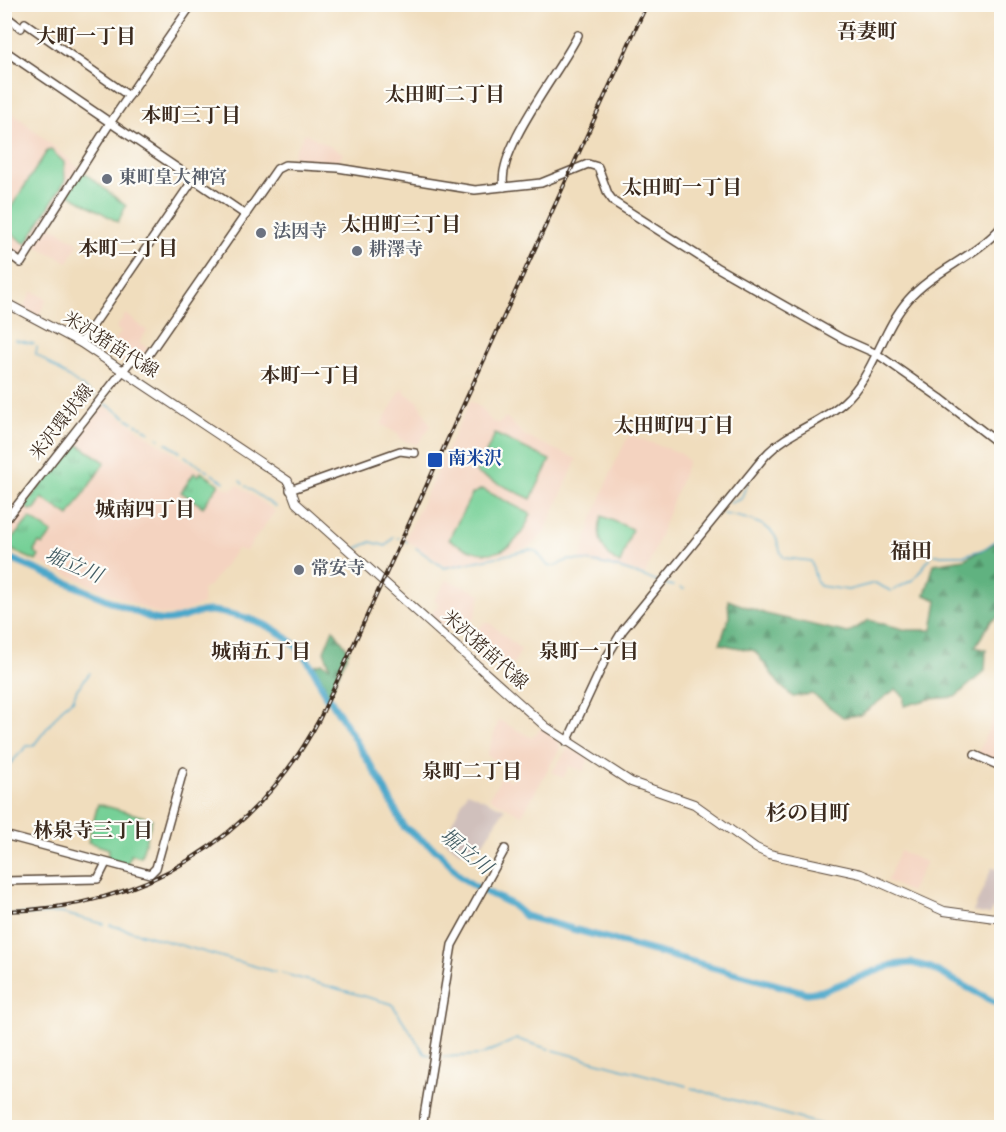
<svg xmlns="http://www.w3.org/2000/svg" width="1006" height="1132" font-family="'Sorts Mill Goudy','Noto Serif JP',serif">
<defs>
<pattern id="grass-tufts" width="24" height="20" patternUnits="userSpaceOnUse" patternTransform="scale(1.5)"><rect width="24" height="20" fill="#76d097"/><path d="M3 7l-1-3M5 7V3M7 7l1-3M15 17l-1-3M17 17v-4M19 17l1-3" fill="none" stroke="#62a97b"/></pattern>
<pattern id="forest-firs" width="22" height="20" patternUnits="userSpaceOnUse" patternTransform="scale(1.5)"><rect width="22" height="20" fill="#60b280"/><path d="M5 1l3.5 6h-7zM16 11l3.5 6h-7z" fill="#509168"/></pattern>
</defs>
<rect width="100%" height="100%" fill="#fdfcf7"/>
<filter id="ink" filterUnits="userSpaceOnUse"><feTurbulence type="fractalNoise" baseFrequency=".0167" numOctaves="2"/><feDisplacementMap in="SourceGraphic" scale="12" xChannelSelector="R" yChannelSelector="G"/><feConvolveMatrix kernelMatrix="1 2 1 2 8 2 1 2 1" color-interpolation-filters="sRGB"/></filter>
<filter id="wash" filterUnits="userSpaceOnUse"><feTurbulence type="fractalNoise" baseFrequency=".008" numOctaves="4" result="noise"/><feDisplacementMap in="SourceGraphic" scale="24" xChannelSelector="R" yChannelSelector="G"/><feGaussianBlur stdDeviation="1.35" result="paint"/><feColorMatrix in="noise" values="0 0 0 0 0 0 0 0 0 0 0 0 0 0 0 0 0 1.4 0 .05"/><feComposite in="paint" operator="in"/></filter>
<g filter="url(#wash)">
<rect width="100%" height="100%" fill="#f0ddbd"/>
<!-- built -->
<g fill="#f4d3c0">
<path d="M11,111L78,167L21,258L5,245L4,118Z"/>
<path d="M305,133L343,153L337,165L309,162L292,156Z"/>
<path d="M48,224L79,243L68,262L34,245Z"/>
<path d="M32,291L47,299L38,317L23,309Z"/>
<path d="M126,314L147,331L139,342L149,349L143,354H130L125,361L120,362L107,352L121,332L116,328Z"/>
<path d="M403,387L405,393L418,401L431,426L417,445L399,439V435L381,424Z"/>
<path d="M470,401L483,409L492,422L499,423L506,417L525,436L577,459L544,533L529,547L446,567L405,539Z"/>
<path d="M104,406L225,488L231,489L238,485L275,511L246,551L237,549L210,585L202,590L203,604L175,615L158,614L5,548L4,531Z"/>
<path d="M632,436L680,453L688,461L645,575L631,570L580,561L592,520L614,465L628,437Z"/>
<path d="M447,580L481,594L474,620H466L446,630L430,616L439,604L434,600Z"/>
<path d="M483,623H490L521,650L513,664L494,660L486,661L483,665L470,652L477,644L470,640Z"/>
<path d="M1001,700V764L978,753Z"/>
<path d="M499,720L532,738L541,728L559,742L560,748L522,815L489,798L502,776L511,781L516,772L487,755Z"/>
<path d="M568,748L589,758L584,771L569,766L563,778L552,772Z"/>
<path d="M900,851L926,862L910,892L887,881Z"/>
</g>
<!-- industrial -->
<g fill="#d0c0bc">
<path d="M467,792L505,809L483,843L460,853L443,840Z"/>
<path d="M992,867L1001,871V911L992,909L990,915L973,912Z"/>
</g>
<!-- grass -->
<g fill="url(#grass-tufts)" stroke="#587d5a" stroke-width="1.5">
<path d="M74,442L105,462L69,516L42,498L35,509L29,510L25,506Z"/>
<path d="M201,472L219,484L203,507L181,492L194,473L198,476Z"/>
<path d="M30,518L52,533L43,545L39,543L34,551L39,556L36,561L5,547Z"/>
</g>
<!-- forest -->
<g fill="url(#forest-firs)" stroke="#4e6e4f" stroke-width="1.5">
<path d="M1001,540V616L991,621L975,647L986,650L985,671L955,697L930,699L904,706V697L896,689L860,715L843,717L812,694L793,697L779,684L755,651L720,644L729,617L728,600L766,614L848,633L869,620L907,630H932L937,600L925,595L934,564L964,559Z"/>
<path d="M333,629L349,651L329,695L315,671V665L322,663L330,667L324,651Z"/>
</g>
<!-- park -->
<g fill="#76d097" stroke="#587d5a" stroke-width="1.5">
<path d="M51,150L64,162L65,181L26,244L5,229V217L47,151Z"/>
<path d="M81,170L126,206L118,222L67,193Z"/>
<path d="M495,434L550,460L531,499L476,473Z"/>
<path d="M482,489L531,514C515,556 486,564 449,539L472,494Z"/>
<path d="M602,516L632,529L620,564C602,554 595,536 602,516Z"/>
<path d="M98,804L152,819L141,857L131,854L127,865L107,859L109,849L88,842Z"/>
</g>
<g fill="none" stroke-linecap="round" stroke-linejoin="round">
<!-- stream -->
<g stroke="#4ca7ca" stroke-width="1.5">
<path d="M15,340L34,344"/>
<path d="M37,347L36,354L95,396"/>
<path d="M106,404L126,417"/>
<path d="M128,419L133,422"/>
<path d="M136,424L138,425"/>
<path d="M140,426L142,427"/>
<path d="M144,429L150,432"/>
<path d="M158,438L159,439"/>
<path d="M166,443L180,452"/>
<path d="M185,456L189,459"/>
<path d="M191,460L195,463"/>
<path d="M197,464L202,467"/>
<path d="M753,465L761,454"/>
<path d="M204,469L208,472"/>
<path d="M212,474L216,477"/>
<path d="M218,478L224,482"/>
<path d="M240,481L243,484"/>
<path d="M246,486L247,487"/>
<path d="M249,488L254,492"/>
<path d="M255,493L276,507"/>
<path d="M730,503L741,499L748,481"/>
<path d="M723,514C738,516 767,522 775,536C779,543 779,552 784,558L811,561L816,580L820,586L848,590L875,583L891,591"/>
<path d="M398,538H399"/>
<path d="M404,540L407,542"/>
<path d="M416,548L444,568L529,550L536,551L548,566C556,567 563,561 570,560C599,560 631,571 658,582"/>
<path d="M353,550L371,542L386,546L394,537"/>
<path d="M935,555H965L984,549L1002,536"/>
<path d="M665,584L673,586"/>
<path d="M680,588L684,589"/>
<path d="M894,590L914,579L930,558"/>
<path d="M4,770L27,746H33L65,705L73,700L77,689L90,673"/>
<path d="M4,915L61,913L104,924"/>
<path d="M110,925L275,972"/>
<path d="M281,973L392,1004L425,1054L431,1055"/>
<path d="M553,1050L687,1086"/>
<path d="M442,1057L481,1055L517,1039L549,1049"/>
<path d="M691,1088L833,1128"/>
</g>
<!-- river -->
<path stroke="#4ca7ca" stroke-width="7" d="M4,556L153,619C178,625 191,610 212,611C271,619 305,639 326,697L330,699L381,782L404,827L440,853L460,876L474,886L511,904L525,916L807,993L822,991L892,965L912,963L931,968L1002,1006"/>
</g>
</g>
<g filter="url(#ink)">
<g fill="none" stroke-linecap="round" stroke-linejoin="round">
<!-- secondary casing -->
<g stroke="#564536" stroke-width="10">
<g id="secondary">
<path d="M4,15L21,28"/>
<path d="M25,23L129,96"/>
<path d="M5,51L246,215"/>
<path d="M504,187C495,151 561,70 578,35"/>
<path d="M4,250L21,263L110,123L192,4"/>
<path d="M81,343L193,180"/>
<path d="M290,490L400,451L415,453"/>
<path d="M4,522L129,363L134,359L147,357L277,169L285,165L338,168L475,190L541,183L588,164L598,167L608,194L614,202L716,267L843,339L877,354L940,398L1002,446"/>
<path d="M567,742L606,658L623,630L765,456C788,431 820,424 844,402C875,374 881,331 908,300C934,270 976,257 1002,226"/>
<path d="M975,755L1002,767"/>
<path d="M4,835L150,874L156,868L183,771"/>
<path d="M4,881L98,879L106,863"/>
<path d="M422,1128L452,945L505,849"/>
</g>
</g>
<!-- primary casing -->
<g stroke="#564536" stroke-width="10">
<path id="primary" d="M4,302L81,343L288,481L296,503L546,727L631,782L694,804L756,848L769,854L861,874L944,911L1002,919"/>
</g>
<!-- secondary -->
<use href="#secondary" stroke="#fff" stroke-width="7"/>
<!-- primary -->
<use href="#primary" stroke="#fff" stroke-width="8"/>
<!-- rail casing -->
<g stroke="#3b2a1e" stroke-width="4">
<path id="rail" d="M4,911C143,909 255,840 320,718L647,4"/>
</g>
<!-- rail -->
<use href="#rail" stroke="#fdfcf7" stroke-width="1.5" stroke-dasharray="4.5" stroke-linecap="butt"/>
</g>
</g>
<!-- markers -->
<g fill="#6b7280" stroke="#fdfcf7" stroke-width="2">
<circle cx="107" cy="179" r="6"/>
<circle cx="261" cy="233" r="6"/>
<circle cx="357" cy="251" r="6"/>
<circle cx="299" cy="570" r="6"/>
</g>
<rect fill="#1a4fb4" stroke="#fdfcf7" stroke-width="2" x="427" y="452" width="16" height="16" rx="3"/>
<g text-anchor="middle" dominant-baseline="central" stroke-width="4.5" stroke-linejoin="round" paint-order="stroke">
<!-- worship labels -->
<g font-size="18" font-weight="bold" fill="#5b616d" stroke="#fdfcf7" text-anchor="start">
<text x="119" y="179">東町皇大神宮</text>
<text x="273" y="233">法因寺</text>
<text x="369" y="251">耕澤寺</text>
<text x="311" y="570">常安寺</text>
</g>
<!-- street labels -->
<g font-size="18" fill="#3b2a1e" stroke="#fdfcf7">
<text transform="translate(110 346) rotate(32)">米沢猪苗代線</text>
<text transform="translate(63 423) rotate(-52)">米沢環状線</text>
<text transform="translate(484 651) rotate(42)">米沢猪苗代線</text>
</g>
<!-- transit labels -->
<g font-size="18" font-weight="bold" fill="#164399" stroke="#fdfcf7" text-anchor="start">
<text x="448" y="460">南米沢</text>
</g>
<!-- neighbourhood labels -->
<g font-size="20" font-weight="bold" fill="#3b2a1e" stroke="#fdfcf7">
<text x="867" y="33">吾妻町</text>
<text x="86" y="38">大町一丁目</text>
<text x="445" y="96">太田町二丁目</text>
<text x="191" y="117">本町三丁目</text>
<text x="682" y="189">太田町一丁目</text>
<text x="401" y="226">太田町三丁目</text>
<text x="128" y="250">本町二丁目</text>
<text x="310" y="377">本町一丁目</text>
<text x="674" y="427">太田町四丁目</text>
<text x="145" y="511">城南四丁目</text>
<text x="261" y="653">城南五丁目</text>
<text x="589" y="653">泉町一丁目</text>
<text x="472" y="773">泉町二丁目</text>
<text x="93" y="832">林泉寺三丁目</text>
</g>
<!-- water labels -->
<g font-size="20" font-style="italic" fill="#425c63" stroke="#fdfcf7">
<text transform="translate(73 567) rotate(23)">堀立川</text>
<text transform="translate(465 853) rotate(39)">堀立川</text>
</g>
<!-- quarter labels -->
<g font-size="21" font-weight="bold" fill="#3b2a1e" stroke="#fdfcf7">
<text x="911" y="553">福田</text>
<text x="808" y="815">杉の目町</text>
</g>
</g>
<!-- margin -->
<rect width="1006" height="1132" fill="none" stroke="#fdfcf7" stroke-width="24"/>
</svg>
